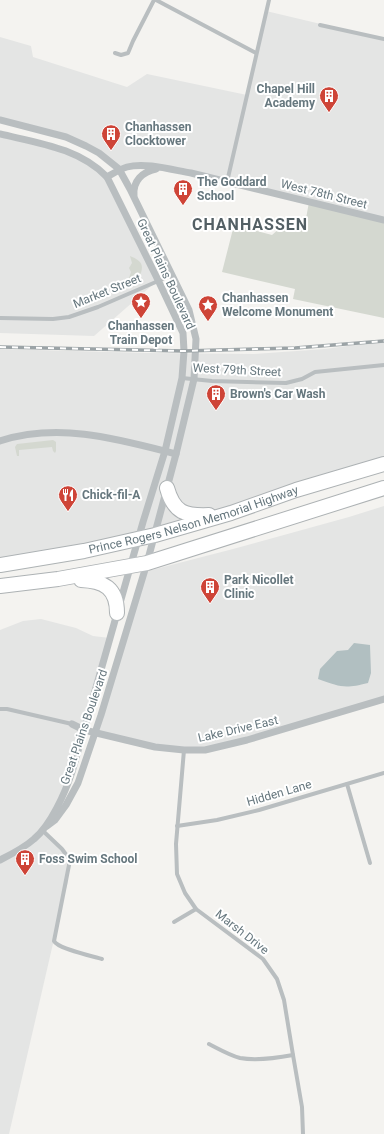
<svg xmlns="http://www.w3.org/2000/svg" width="384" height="1134" font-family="Roboto,sans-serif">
<rect width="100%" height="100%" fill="#f4f3f0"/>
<!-- built -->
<g fill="#e4e5e4">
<path d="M266,11L384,39V220L227,182L138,166L124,168L90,148L0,120V37L31,46L33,57L127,87L147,74L247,95Z"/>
<path d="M0,134L84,159L107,177L158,280L94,336L0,333Z"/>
<path d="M384,341V463L218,514L0,564V349L147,353L254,354L325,349Z"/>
<path d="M384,506V699L210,749H175L96,732L144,572L233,549L349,517Z"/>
<path d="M41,619L76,628L93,636L110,638L68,784L42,830L62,849L69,865L68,882L64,896L9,1134H0V630L23,621Z"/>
</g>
<!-- green -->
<g fill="#d4d8d0">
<path d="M309,202L384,220V318L293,299L295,289L222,272L234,225L272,235L289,220L305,224Z"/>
<path d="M130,256C142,261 145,265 139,278L127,284L131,272L129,268L132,263Z"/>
<path d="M53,440L56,442V451L55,453L53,451L52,447L19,450V456H17L15,447L17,444Z"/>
</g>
<!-- water -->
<path fill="#b1bfc1" d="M354,643L370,645L371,673L368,683C344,689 341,687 318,679L320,669L337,651L348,650Z"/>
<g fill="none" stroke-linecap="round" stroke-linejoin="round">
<!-- primary casing -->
<g stroke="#adb2b4" stroke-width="16">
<g id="primary">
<path d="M167,488C174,513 185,516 209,515"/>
<path id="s1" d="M0,565L84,551L155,535L231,513L296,490L384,464"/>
<path d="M81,580C104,581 117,588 117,613"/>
<path d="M0,586L58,579L147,563L384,488"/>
</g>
</g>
<!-- minor -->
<g stroke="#b9bec0" stroke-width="4">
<path d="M156,0L256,53"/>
<path d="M320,25L384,39"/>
<path d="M115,53L121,55L128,53L133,41L154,0"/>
<path d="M227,182L269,0"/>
<path d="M0,318L53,319L69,317L98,307L172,275"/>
<path d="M182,378L212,381L286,383L302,379L315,372L384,365"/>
<path d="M0,709H7L72,724"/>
<path d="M184,750L176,844L177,874L185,893L196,909L263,959L277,979L284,1000L293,1055L302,1107L303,1134"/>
<path d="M347,784L370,863"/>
<path d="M177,826L217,820L259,810L384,773"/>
<path d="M42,830L62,849L70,860L54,941C58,949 92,956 102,959"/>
<path d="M174,922L196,909"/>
<path d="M209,1044C219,1049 229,1055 240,1058C257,1061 277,1058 293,1055"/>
</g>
<!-- tertiary -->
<g stroke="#b9bec0" stroke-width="7">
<path d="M0,120L66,137L86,146L99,153L119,169L130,189L189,310L196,339L194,379L176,454L147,563L101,715L78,783L66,805L55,820L47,826"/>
<path d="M0,134C38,143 79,148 107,177L158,280L183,333L184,351L182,378L165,451L143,522L72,772C65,793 51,825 34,839C24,848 12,854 0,860"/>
<path d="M107,177C114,173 120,169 127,167C145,162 173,170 191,173L384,220"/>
<path d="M134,195C133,181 142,172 156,169"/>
<path d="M0,441C59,422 118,439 176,454"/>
<path d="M72,724L84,730L155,747L184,750H205L247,740L384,699"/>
</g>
<!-- primary -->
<use href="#primary" stroke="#fff" stroke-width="14"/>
<!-- rail casing -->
<g stroke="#9ba3a6" stroke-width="3.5">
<path id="rail" d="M0,347L184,351L295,348L384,341"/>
</g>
<!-- rail -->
<use href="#rail" stroke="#fff" stroke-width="2" stroke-dasharray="6" stroke-linecap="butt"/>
</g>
<!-- icons -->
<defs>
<g id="building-pin" transform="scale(1)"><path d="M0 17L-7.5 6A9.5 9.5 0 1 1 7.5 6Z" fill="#ce4437" stroke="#fff"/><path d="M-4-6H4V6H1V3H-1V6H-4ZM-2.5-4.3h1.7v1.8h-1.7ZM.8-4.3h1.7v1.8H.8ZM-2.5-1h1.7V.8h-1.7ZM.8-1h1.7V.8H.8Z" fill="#fff"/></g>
<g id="sight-pin" transform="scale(1)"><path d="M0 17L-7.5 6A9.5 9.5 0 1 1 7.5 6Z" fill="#ce4437" stroke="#fff"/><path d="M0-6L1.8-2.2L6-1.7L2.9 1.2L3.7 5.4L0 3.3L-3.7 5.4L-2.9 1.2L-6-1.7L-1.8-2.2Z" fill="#fff"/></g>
<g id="restaurant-pin" transform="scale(1)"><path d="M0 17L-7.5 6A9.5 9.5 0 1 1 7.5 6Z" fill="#ce4437" stroke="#fff"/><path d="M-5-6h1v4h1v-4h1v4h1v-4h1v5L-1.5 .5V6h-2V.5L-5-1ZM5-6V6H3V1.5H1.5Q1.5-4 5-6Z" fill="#fff"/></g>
</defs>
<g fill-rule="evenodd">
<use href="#building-pin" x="329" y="96"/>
<use href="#building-pin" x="111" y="134"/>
<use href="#building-pin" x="183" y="189"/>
<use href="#sight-pin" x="141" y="302"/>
<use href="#sight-pin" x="208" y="305"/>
<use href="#building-pin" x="216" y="394"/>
<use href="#restaurant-pin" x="68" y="495"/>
<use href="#building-pin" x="210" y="587"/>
<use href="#building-pin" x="25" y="859"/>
</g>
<g text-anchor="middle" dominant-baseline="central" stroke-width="4" stroke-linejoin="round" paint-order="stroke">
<!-- poi labels -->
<g font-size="12" font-weight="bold" fill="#66777e" stroke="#fff" text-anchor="start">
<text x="315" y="89" text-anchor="end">Chapel Hill<tspan x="315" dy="14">Academy</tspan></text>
<text x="125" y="127">Chanhassen<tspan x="125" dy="14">Clocktower</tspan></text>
<text x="197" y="182">The Goddard<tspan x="197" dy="14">School</tspan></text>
<text x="222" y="298">Chanhassen<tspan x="222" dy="14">Welcome Monument</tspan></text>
<text x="141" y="326" text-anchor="middle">Chanhassen<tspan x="141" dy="14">Train Depot</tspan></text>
<text x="230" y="394">Brown's Car Wash</text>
<text x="82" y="495">Chick-fil-A</text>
<text x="224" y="580">Park Nicollet<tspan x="224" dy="14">Clinic</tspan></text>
<text x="39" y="859">Foss Swim School</text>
</g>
<!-- street labels -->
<g font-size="12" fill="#66777e" stroke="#fff">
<text transform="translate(324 194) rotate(14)">West 78th Street</text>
<text transform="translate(166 274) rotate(65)">Great Plains Boulevard</text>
<text transform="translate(107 291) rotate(-22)">Market Street</text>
<text transform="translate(237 370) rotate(3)">West 79th Street</text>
<text stroke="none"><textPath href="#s1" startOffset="199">Prince Rogers Nelson Memorial Highway</textPath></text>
<text transform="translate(84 727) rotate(-71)">Great Plains Boulevard</text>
<text transform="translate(238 729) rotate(-13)">Lake Drive East</text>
<text transform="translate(279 793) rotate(-16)">Hidden Lane</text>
<text transform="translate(242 932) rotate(38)">Marsh Drive</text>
</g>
<!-- district labels -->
<g font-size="16" font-weight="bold" letter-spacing="1" fill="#535f64" stroke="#fff">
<text x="250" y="224">CHANHASSEN</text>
</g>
</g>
</svg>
